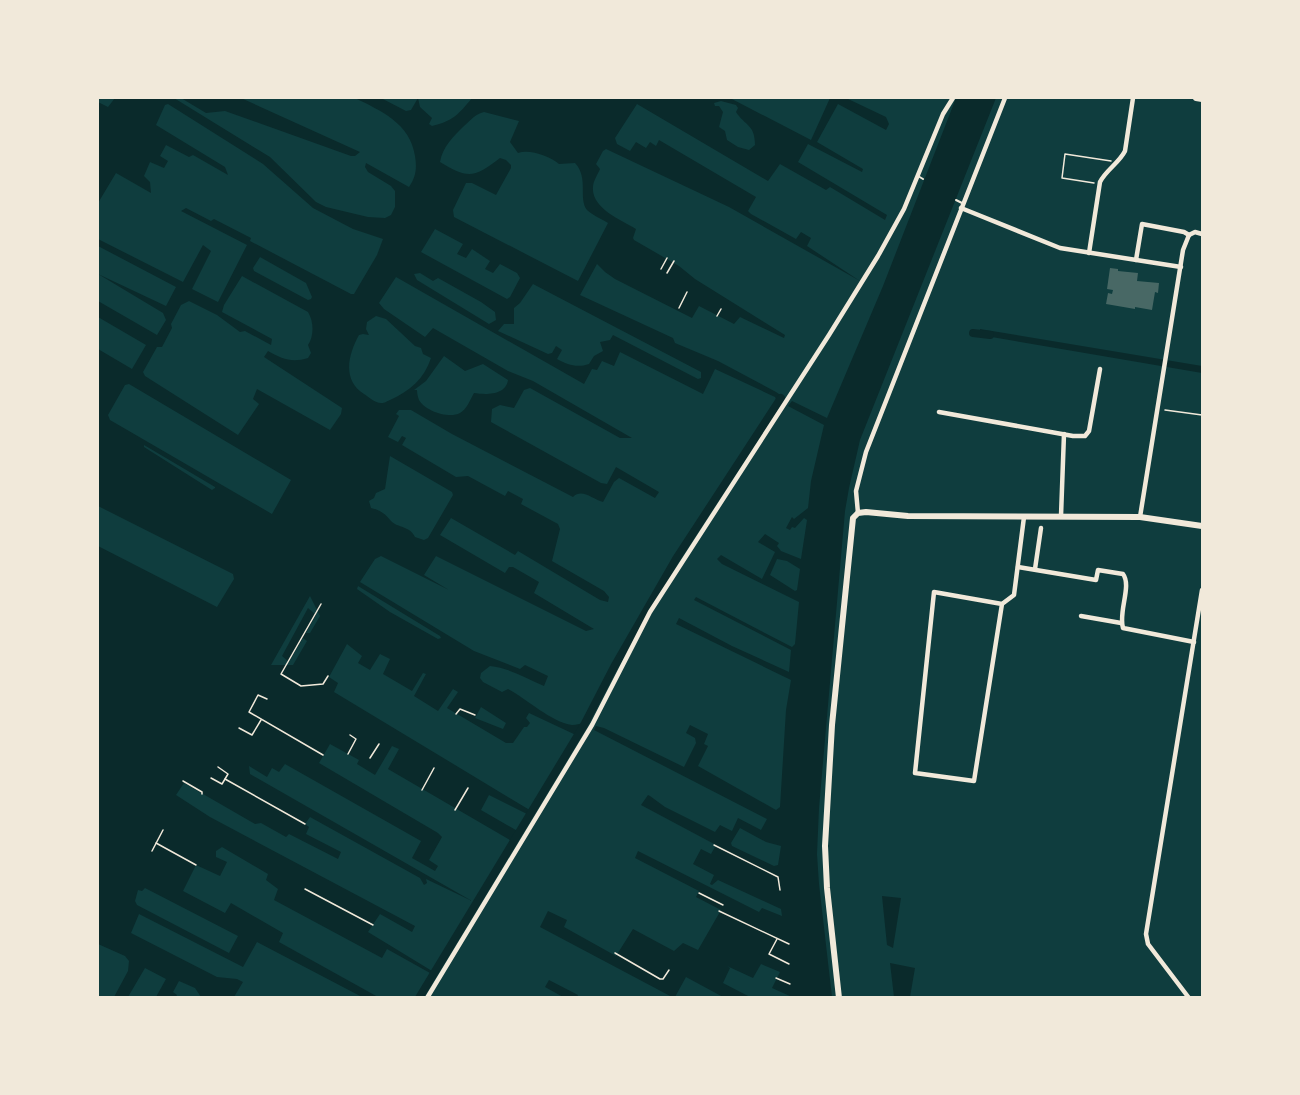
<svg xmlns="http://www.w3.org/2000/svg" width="1300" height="1095" font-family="Figtree,sans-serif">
<rect width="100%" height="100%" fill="#0f3d3e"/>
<!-- water -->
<g fill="#0a2a2b" fill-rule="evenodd">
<path d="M115,98H174L270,157L316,202L326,207L368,217L385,218L391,215L395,207V191L391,186L368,172L365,167L366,163L409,187C416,177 417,168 415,156C410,123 381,111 355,98H381L406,111L411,110L418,98L420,107L432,118L429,124L432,126C453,121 459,114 472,98H730L811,140L830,98H846L886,117L889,124L886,130L838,104L817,142L863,169L862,172L808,144L798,162L887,215L885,220L830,187L826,190L780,164L768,181L637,104L615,138L617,144L630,151L636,142L646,148L650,142L656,146L659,140L756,197L748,211L751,214L796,239L801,232L811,238L807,246L860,281L729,207L606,149L603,151L596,164L600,169C598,174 593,181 593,187C591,208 621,220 636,229L633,238L634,240L679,266L695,279L785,335L784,338L740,317L734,324L699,306L692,318L615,279L605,272L597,264L580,295L673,338L675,343L718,361L776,392L785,398L782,404L777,401L775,397L715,369L703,394L620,352L614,366L602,361L597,370L592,369L584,384L396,277L379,303L384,309L425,337L433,328L508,371L533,381L632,438H620L530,388L524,390L514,408L500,405L492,409L491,422L601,483L607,484L616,467L659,492L655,498L619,478L614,482L603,502C592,499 582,488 573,497L452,434L411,410H399L396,414L399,416L388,437L398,442L402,436L406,438L402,445L456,477L468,476L505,496L508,491L523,499L521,504L558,524L560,529L552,561L604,591L609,597L608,602L600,600L518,551L515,555L451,518L440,535L505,573L509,567H513L539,582L534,593L594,629L586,631L436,556L424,575L449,590L381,556L375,559L360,582L474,651L520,669L525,665L548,676L544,686C526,678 509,668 490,666L481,673L480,678L483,682L502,692L508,689C527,699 551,722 572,725C576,725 582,723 587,723V725L578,736L529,713L526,718L530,723L527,727H524L513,743H506L447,708L458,692L453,689L438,711L414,696L426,674L423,673L412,691L383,674L390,659L380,654L370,670L358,663L362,656L347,644L329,677L338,683L334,692L533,812L531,816L489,795L481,810L521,833L515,843L388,769L399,749L392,746L375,775L357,764L359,760L330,744L319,763L438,833L442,837L429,860L438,866L435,871L412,858L421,841L285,764L279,772L272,768L267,777L249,766L250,774L472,901L426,879L427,883L424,885L420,878L310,817L305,824L309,827L306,834L341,852L338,859L289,834L286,837L261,823L255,824L184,783L176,795L210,817L415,926L412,932L380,914L368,932L432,971L430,973L387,949L382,958L274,900L278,889L266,880L268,874L222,847L216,851V857L227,862L220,876L196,865L183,891L225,913L231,903L283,933L279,942L378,997H362L257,942L243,967L139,914L131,933L217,977L237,979L243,982L234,997H201L195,988L179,981L173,992L177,995L176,997H156L166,979L145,968L128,997H114L128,971L129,961L125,956L98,944V546L217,607L234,579L233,574L98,506V349L132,369L146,345L98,317V301L157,335L166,320L163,313L98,274L166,306L176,287L98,246V239L183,282L203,245L211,251L192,289L218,302L247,245L181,211L186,208L211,221L214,219L251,238L250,241L351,294H354L377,255L383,239L353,229L313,208L263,164L168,104L165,105L156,125L225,167L228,175L193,155L189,157L166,145L160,156L168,161L164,168L150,162L144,176L150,182L151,193L116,173L98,203V102L108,107ZM721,101L736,105L738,108L736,112C745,126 755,124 755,145L749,150L738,147L727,140L725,131L719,127L723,112L719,106H715L714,103ZM484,112L519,121L510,142L518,153C530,149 549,156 559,164L575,163C589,178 578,198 587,210C592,215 602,219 608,223L578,281L454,217L453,210L466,183H472L496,195L511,168V165L506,160L500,158C474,178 468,179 440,162C443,146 453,137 464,126C471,120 475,114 484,112ZM435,229L463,244L457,254L466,258L472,249L490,261L485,269L493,273L500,264L517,273L520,278L510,297L507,299L421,252ZM260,257L306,283L312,297L311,299L308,300L254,271L253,268ZM420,273L433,281L438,278L481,302L495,312L496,320L489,324L417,280L414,274ZM242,276L308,312C314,322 314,336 308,345L311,353L308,358C292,363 282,359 268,351L264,357L342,408L341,414L330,430L257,389L253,399L259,404L238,435L145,376L143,372L157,347H162L172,328L171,324L181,305L189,301L217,315L240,332L245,331L271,345L272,339L222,312L224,305ZM533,284L701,372V378L698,379L613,335L610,340L600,342L603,351L594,356L589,364C577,368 568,365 557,359L562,350L556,346L552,353L548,354L498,331L504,324H514V308L520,303ZM376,316L386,319L415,346L421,348L423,354L431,358C424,379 410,391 390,400C385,402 386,403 381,403C375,403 369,397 364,394C342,380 348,355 359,335L363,334L369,335L366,329L367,322ZM444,356L465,371L483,364L508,380C506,395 487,395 474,393C470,400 467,409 460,413C449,419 425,411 419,400C418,397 417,394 417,390H414L426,381ZM129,384L291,480L272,514L110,420L108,415L125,385ZM144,445L215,487V488L212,490L144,447ZM390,456L452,492L453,495L428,538L424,540L415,537C410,526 398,528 391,521C385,514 381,510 371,508L369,501L374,498L376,493L385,489ZM358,586L440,636L441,638L438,639L390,612L357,589ZM310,596L320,616L310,633H306L316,615L308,608L282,656L289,662L303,638L307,641L293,665H271ZM145,888L238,936L229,953L137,905L135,901L138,890L142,891Z"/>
<path d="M181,98H241L360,152L355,156H351L225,111L206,113Z"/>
<path d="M956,98H996L860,440L849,488L845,511L819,808L817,854L819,884L832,997H792L772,988L780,972L761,964L753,978L727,966L730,968L723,983L750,997H723L686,977L675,997H672L540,927L548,911L567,920L564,927L616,956L633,929L674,951L683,943L698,950L721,910L696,897L699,891L635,858L638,851L759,912L762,908L782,916L781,909L718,880L712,885L710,884L714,875L693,864L701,849L711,854L716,845L641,805L648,795L650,796L665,807L715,832L720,825L732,831L738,818L761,830L767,819L594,730L596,726L604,728L684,767L696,743L695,738L686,733L690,725L708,734L704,744L708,746L698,766L776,810L780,807L786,710L791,680L676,624L679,618L732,646L789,672L791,650L694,600L696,597L792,647L795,644L799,602L722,564L717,559L721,555L762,579L775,552L758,542L765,534L779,543L777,546L781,551L801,559L807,520L804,518L795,528L792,527L790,530L786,528L792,517L794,519L808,508L811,481L824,425L788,406L792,401L827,418L883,286ZM777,559L787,561L800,569L797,590L795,591L770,575ZM740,828L766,842L781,846L778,865L774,866L732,846L731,843Z"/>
<path d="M980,329L1202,366V373L980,335Z"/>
<path d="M882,896L901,898L893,948L887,945Z"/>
<path d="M890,963L915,968L910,997H894Z"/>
<path d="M549,980L578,995L577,997H563L545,987Z"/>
</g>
<!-- pier -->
<path fill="#0f3d3e" d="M481,707L506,723L503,729L475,718Z"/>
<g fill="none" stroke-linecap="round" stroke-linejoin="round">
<!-- canal -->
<g stroke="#0a2a2b" stroke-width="8">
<path d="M973,333L990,335"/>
<path d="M419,998L584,725L614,667L676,559L781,398"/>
</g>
</g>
<!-- building -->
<path fill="#486865" d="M1110,268L1118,269V271L1138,273L1137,281L1159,283L1158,293L1155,292L1152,310L1135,307V309L1106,304L1108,293L1112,294L1113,290L1107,289Z"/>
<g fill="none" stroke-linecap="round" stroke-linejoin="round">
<!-- path -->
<g stroke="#f1e9da" stroke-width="1.5">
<path d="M1094,183L1062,178L1065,154L1111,161"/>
<path d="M661,269L667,258"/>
<path d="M667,273L674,261"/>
<path d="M679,308L687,292"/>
<path d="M717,316L721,309"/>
<path d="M1165,410L1202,415"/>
<path d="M321,604L281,674L301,686L323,684L328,676"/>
<path d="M267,699L258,695L249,712L323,755"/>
<path d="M456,714L460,709L475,715"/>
<path d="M239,728L252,735L261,720"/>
<path d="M348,754L356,739L350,735"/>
<path d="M370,758L379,744"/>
<path d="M211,778L222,784L228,774L218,767"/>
<path d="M225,779L305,824"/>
<path d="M183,781L202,792V794"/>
<path d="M422,790L434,768"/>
<path d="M455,810L468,788"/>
<path d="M156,843L196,865"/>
<path d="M714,845L778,877L780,890"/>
<path d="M152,851L163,830"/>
<path d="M305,889L373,925"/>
<path d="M699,893L723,905"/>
<path d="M719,911L789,944"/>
<path d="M777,939L769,954L789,964"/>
<path d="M615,953L660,979H663L669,970"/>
<path d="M776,978L790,984"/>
</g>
<!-- service -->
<g stroke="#f1e9da" stroke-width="2">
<path d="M918,176L923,179"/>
<path d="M956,200L962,203"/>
</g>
<!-- minor -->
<g stroke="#f1e9da" stroke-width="4.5">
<path d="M961,208L1060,248L1181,267"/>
<path d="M1189,235L1195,232L1202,234"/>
<path d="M1089,253L1100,182C1106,170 1119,163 1125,151L1133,98"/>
<path d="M1136,260L1142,224L1184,232L1189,235"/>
<path d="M939,412L1073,436H1085L1089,431L1100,369"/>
<path d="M858,513L856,491L866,452L1005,98"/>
<path d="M1061,516L1064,434"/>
<path d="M1140,517L1183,250L1189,235"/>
<path d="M1018,567L1096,580L1098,570L1123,574C1132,586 1118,612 1123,628L1194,642"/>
<path d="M1035,569L1041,528"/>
<path d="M1002,604L934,592L915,773L974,781L1002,604L1014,595L1024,517"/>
<path d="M1081,616L1121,623"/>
<path d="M427,998L592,725L650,612L829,335L878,256L904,209L943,114L953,98"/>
<path d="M1189,998L1148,944L1146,934L1202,590"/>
</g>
<!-- tertiary -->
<g stroke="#f1e9da" stroke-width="6">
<path d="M1196,98L1202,99"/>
<path d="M839,998L827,888L825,846L832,725L853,518L858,513L866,512L908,516L1140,517L1202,526"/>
</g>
</g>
<!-- border -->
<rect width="1300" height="1095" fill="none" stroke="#f1e9da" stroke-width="198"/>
</svg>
